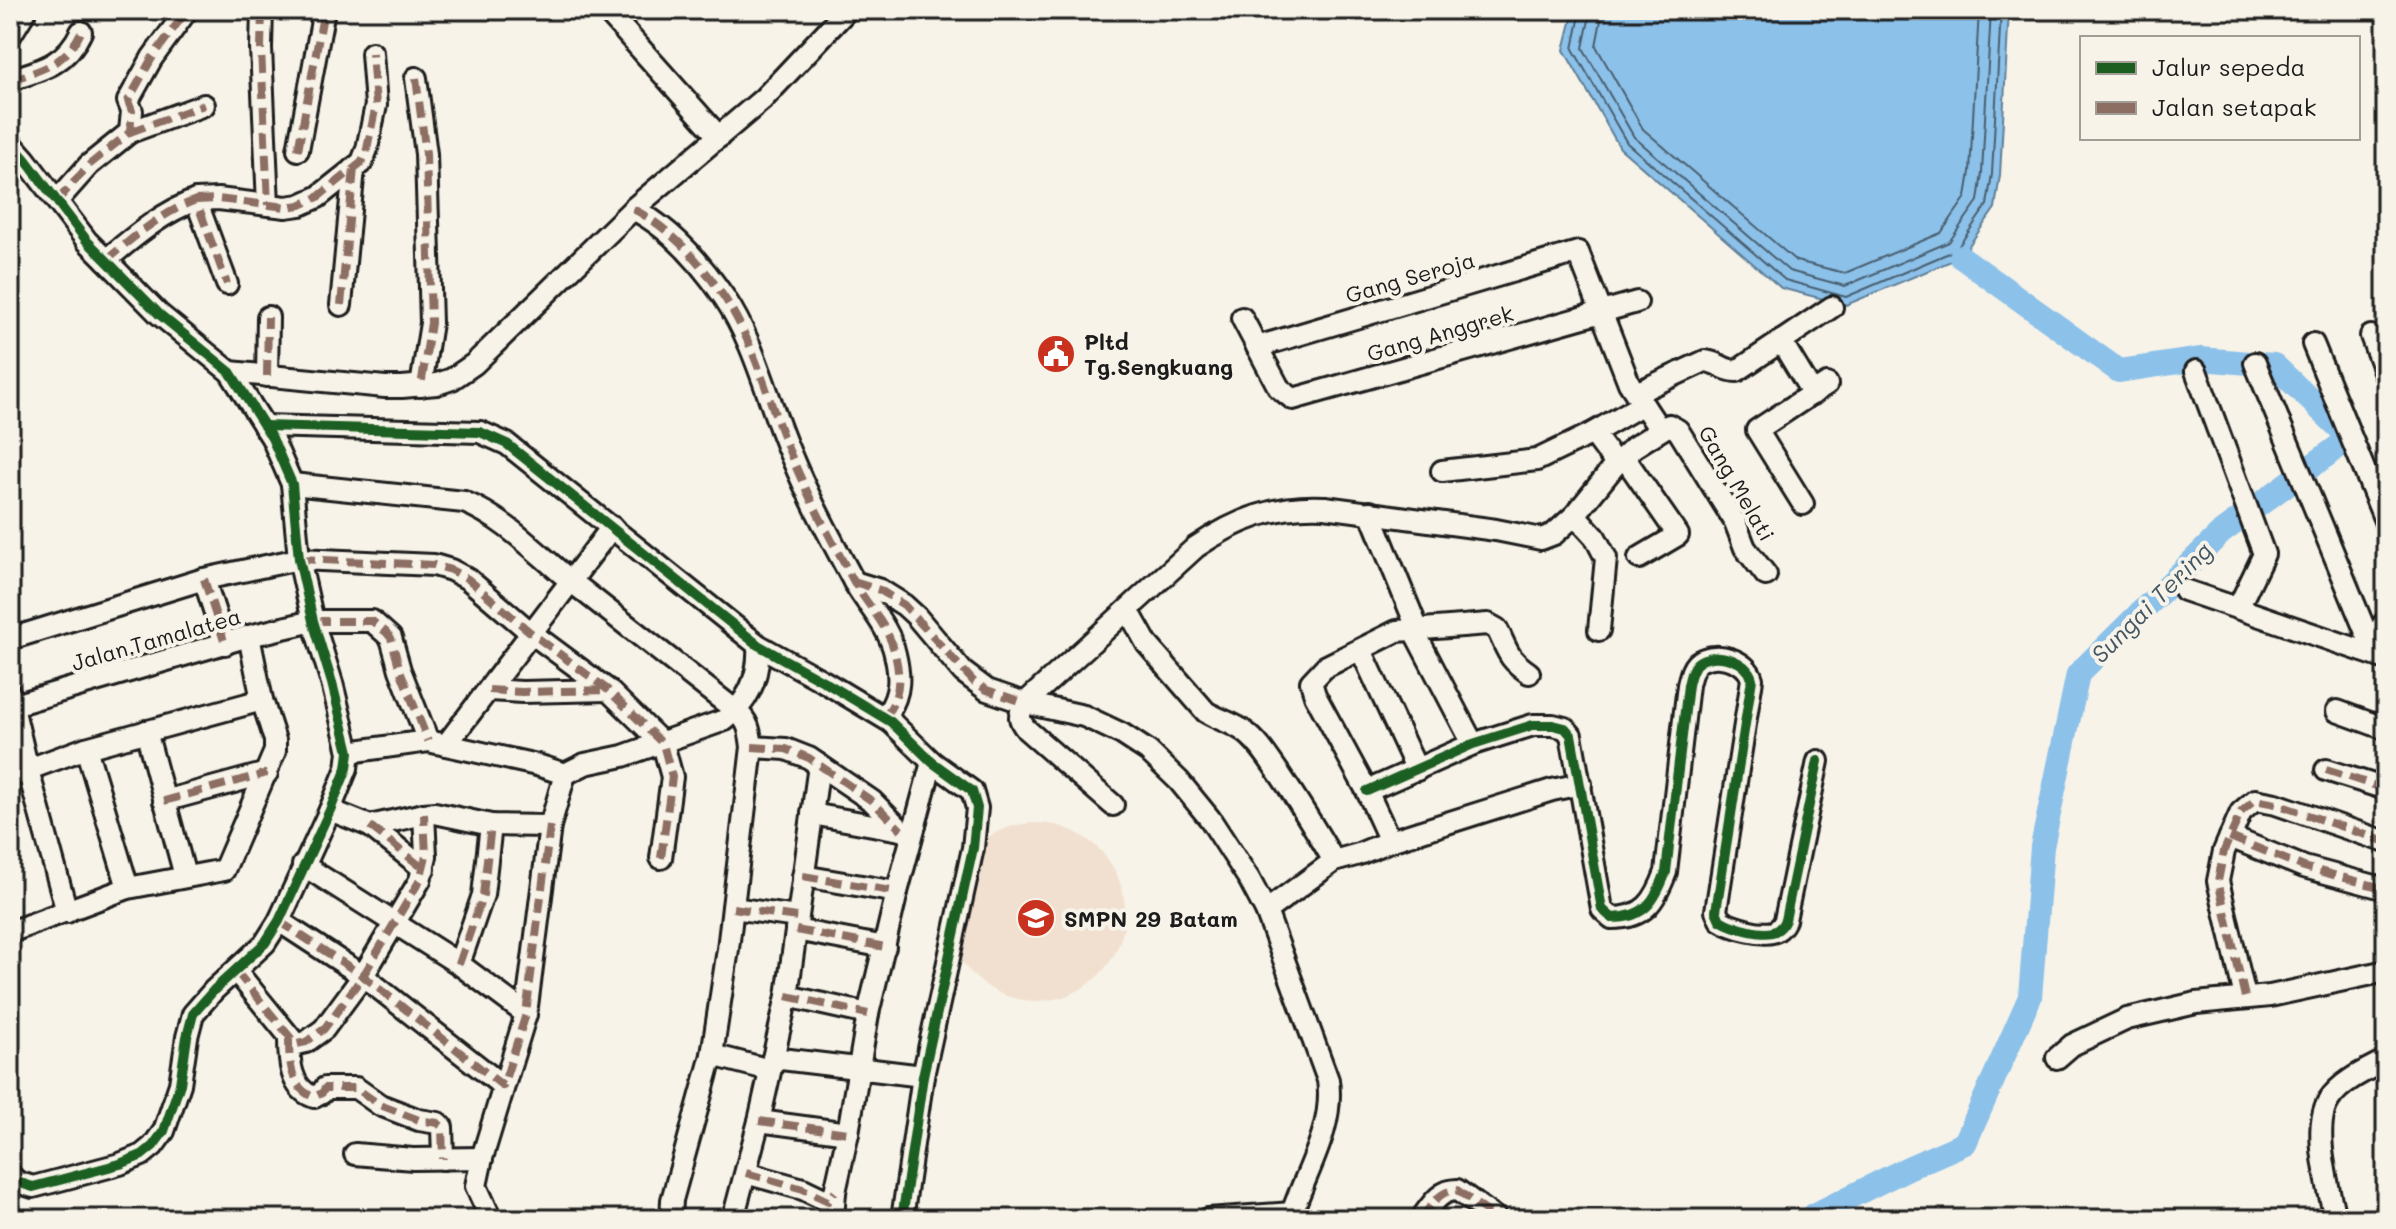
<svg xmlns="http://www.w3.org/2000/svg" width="2396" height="1229" font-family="Mali,sans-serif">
<rect width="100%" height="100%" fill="#f7f3e8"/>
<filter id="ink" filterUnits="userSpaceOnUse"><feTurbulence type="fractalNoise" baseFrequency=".0125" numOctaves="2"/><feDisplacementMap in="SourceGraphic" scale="16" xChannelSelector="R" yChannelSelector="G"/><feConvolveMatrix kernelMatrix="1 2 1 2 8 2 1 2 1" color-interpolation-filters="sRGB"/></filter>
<g filter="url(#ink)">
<!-- built -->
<circle fill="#f1e0cf" cx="1036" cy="912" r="89"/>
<!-- water -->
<path fill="#8cc1ea" stroke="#5f7f98" stroke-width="2" d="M1574,10H2009L2000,175L1995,208L1961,257L1846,305L1781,288L1620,148L1564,50Z"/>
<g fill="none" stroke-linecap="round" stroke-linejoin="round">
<!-- shore -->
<g stroke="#495e6e" stroke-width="2">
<path d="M1581,10L1573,49L1627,143L1785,280L1846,297L1956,250L1987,205L1992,174L2001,10"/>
<path d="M1591,10L1583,48L1634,137L1789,271L1845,286L1949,242L1978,201L1982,173L1991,10"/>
<path d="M1603,10L1596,46L1643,129L1796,261L1845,273L1941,233L1966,197L1970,172L1979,10"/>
</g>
<!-- river -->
<path stroke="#8cc1ea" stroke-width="24" d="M1811,1219L1814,1215L1908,1168L1965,1143L2030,997L2042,847L2078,674L2222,532L2350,438L2274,365L2200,359L2119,371L1961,257"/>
<!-- minor casing -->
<g stroke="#1c1c1c" stroke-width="26">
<g id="minor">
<path d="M262,10L261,48L268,205"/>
<path d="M606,10L719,137"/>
<path d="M10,36L26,10"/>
<path d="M416,78L426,154L431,323L421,386"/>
<path d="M10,80C42,70 66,64 81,32"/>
<path d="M130,132L204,105"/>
<path d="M10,142L25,159L87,241L106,260L159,314L230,372L272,438L292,484L299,559L313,621L332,683L349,752L347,768L330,810L279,921L265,943L214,990L193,1014L187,1037L180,1084L164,1131L153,1146L142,1155L120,1164L33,1187L17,1182L10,1175"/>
<path d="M298,150L324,10"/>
<path d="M196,200L218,199L286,207L300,205L318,197L362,162L367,149L376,105L372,53"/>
<path d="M57,201L89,165L130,132L132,111L128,101L152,58L187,10"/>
<path d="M633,209C671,228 700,262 724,297C757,346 769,407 793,460C810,501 832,541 853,580C866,604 889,626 895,654C900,675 901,693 888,712L891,722"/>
<path d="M106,260C134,237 161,213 196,200L227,284"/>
<path d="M341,305L354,168"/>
<path d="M1242,318L1279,388L1293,399L1637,302"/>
<path d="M2371,336L2386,376"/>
<path d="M1781,341L1813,394"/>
<path d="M2313,344L2386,523"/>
<path d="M1257,347L1578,252L1629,383L1660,430"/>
<path d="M2255,363L2370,642"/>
<path d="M2196,371L2264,554L2238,608"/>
<path d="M230,372L385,387H402L437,384L452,379L474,364L633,209L763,99L847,10"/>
<path d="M267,376L268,317"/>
<path d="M1636,393L1705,361C1719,362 1723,371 1737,371L1832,307"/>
<path d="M264,426L480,432L507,444L758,645L823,681L891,722L932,762L972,791L977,808L973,848L923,1076L902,1219"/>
<path d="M1593,433L1616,464"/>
<path d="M1624,457L1678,535L1639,558"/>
<path d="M1442,471L1537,460L1593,433L1643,404"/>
<path d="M292,484L464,502C506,519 537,554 572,582C626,625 682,668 736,711C749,721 750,732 752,747L728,949L712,1055L672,1200L671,1219"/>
<path d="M1803,504L1757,430L1827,384"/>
<path d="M1370,512L1418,630"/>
<path d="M1575,515L1595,537L1606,558L1599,630"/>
<path d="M204,579L225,644"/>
<path d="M854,582L880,590L904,605L916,616L963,672L987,690L1025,703L1084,716L1122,734L1148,751L1179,781L1210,819L1249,879L1266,911L1328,1080C1335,1129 1304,1174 1290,1219"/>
<path d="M2184,590L2386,659"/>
<path d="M1128,610L1147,644L1206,712C1219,720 1234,723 1245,732C1260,743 1270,761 1281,776C1300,804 1317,832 1334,861"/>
<path d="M1414,631L1473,744"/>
<path d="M10,639L204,579L299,559L434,565L451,570L468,579L530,632L608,690L663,744L672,777L661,858"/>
<path d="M1361,650L1417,770"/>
<path d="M2363,651L2386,621"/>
<path d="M489,690L522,692L608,690"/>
<path d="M10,694L28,770L67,912"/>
<path d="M14,705L249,636L313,621H372L391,638L400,670L428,741"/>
<path d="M2337,711L2386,729"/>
<path d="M146,731L185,876"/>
<path d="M446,745L612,527"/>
<path d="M752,747L786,749L809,758L872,801L901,830"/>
<path d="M86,748L128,888"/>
<path d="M349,752L428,741L537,765L565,774L585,764L623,756L725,720C749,701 760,676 758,645"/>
<path d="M2326,770L2386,789"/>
<path d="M10,776L86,748L262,700"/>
<path d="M1367,791L1473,744L1533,725H1553L1565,728L1571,735L1602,909L1612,918C1645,918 1655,901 1666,872L1688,685C1690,677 1692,665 1700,661C1717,651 1747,660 1752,679L1716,911L1720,920C1731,927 1766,938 1777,930C1782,927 1783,924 1785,920L1818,761"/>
<path d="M164,801L267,773"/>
<path d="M1113,805L1027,730C1018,720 1018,715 1025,703L1196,547C1236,520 1276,504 1325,507L1496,530L1541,539L1554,534L1575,515L1616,464L1634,447L1669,425L1678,430L1735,522L1745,548L1766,575"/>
<path d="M330,810L370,826L424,814L435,813L491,825L550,826"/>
<path d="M812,814L906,831"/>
<path d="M370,826L424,869"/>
<path d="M2230,837L2304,867L2386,889"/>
<path d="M1390,841L1367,791L1315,695L1311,682L1325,667L1397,631L1488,624L1497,629C1508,651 1507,658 1529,673"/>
<path d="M303,865L459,964L526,1014"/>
<path d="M803,876L897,892"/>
<path d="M733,908L797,917"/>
<path d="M1266,911L1334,861L1359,854L1390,841L1552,790L1581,784"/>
<path d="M279,921L363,976L503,1086"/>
<path d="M796,930L885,947"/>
<path d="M10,932L128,888L224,870L275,751V740L262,700L249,636"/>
<path d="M459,964L483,895L491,825"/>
<path d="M236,971L294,1042L297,1044L306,1042L324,1029L363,976L420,880L426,856L424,814"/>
<path d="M787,996L868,1014"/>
<path d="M2245,997L2218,881L2224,851L2230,837L2241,812L2255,800L2276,804L2386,842"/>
<path d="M289,1039C289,1060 290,1089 314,1097L322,1093L325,1088H356L380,1105L419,1120L438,1123L442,1127L443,1159"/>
<path d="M712,1055L770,1070"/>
<path d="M773,1058L923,1076"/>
<path d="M2057,1058L2072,1045L2127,1019L2196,1003L2270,996L2386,971"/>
<path d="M759,1121L848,1133"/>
<path d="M355,1154L413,1159L482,1158"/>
<path d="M746,1173L803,1189L828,1201L835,1192"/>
<path d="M491,1219L476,1186L482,1158L526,1014L550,826L565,774"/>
<path d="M733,1219L759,1121L787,996L819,765"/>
<path d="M833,1219L835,1192L848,1133L868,1014L897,892L932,762"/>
<path d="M1208,1219L1292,1213"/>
<path d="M1421,1219C1431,1206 1439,1190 1457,1190L1497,1219"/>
<path d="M2335,1219C2329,1188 2311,1127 2329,1100C2341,1081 2367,1070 2386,1060"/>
</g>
</g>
<!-- minor -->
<use href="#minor" stroke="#f7f3e8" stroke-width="20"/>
<!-- quiet -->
<g stroke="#8d6e63" stroke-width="8" stroke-dasharray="16 8" stroke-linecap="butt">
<path d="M262,10L261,48L268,205"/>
<path d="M416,78L426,154L431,323L421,386"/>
<path d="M10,80C42,70 66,64 81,32"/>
<path d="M130,132L204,105"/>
<path d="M298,150L324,10"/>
<path d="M196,200L218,199L286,207L300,205L318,197L362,162L367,149L376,105L372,53"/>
<path d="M57,201L89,165L130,132L132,111L128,101L152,58L187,10"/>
<path d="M633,209C671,228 700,262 724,297C757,346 769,407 793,460C810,501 832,541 853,580C866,604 889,626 895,654C900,675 901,693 888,712L891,722"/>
<path d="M106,260C134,237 161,213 196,200L227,284"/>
<path d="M341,305L354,168"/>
<path d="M267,376L268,317"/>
<path d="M299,559L434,565L451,570L468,579L530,632L608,690L663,744L672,777L661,858"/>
<path d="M204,579L225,644"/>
<path d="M854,582L880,590L904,605L974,682L987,690L1025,703"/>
<path d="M313,621H372L386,632L391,638L400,670L428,741"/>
<path d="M489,690L522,692L608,690"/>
<path d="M752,747L786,749L809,758L872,801L901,830"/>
<path d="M2326,770L2386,789"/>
<path d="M164,801L267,773"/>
<path d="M370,826L424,869"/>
<path d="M2230,837L2304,867L2386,889"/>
<path d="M803,876L897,892"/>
<path d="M733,908L797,917"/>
<path d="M279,921L363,976L503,1086L526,1014L550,826"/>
<path d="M796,930L885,947"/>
<path d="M459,964L483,895L491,825"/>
<path d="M236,971L294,1042L297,1044L306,1042L324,1029L363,976L420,880L426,856L424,814"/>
<path d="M787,996L868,1014"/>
<path d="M2245,997L2218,881L2224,851L2230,837L2241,812L2255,800L2276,804L2386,842"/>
<path d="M289,1039C289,1060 290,1089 314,1097L322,1093L325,1088H356L380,1105L419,1120L438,1123L442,1127L443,1159"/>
<path d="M759,1121L848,1133"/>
<path d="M746,1173L803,1189L828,1201L835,1192"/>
<path d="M1421,1219C1431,1206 1439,1190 1457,1190L1497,1219"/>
</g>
<!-- cycleway casing -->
<g stroke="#f7f3e8" stroke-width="15">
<g id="cycleway">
<path d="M10,142L25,159L87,241L106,260L159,314L230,372L272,438L292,484L299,559L313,621L332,683L349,752L347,768L330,810L279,921L265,943L214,990L193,1014L187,1037L180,1084L164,1131L153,1146L142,1155L120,1164L33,1187L17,1182L10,1175"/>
<path d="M264,426L480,432L507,444L758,645L823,681L891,722L932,762L972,791L977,808L973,848L923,1076L902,1219"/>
<path d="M1367,791L1473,744L1533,725H1553L1565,728L1571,735L1602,909L1612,918C1645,918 1655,901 1666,872L1688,685C1690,677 1692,665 1700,661C1717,651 1747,660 1752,679L1716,911L1720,920C1731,927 1766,938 1777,930C1782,927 1783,924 1785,920L1818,761"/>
</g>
</g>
<!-- cycleway -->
<use href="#cycleway" stroke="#1b5e20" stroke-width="10"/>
</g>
</g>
<!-- icons -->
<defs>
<g id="civic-disc" transform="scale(2)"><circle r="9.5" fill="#c8321e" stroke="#f7f3e8"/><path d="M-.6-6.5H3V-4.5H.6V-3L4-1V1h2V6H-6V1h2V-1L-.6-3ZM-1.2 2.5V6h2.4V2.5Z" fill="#fff"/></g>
<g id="school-disc" transform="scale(2)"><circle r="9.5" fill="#c8321e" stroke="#f7f3e8"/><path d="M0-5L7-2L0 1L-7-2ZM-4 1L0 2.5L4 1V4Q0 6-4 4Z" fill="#fff"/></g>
</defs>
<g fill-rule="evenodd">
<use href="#civic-disc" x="1056" y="354"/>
<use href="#school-disc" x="1036" y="918"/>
</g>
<g text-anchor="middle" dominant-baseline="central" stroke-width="8" stroke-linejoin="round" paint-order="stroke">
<!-- street labels -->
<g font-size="22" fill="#1c1c1c" stroke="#f7f3e8">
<text transform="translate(1410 277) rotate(-16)">Gang Seroja</text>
<text transform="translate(1440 333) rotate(-16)">Gang Anggrek</text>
<text transform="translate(1737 483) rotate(60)">Gang Melati</text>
<text transform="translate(156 639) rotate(-16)">Jalan.Tamalatea</text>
</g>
<!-- poi labels -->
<g font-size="22" font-weight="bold" fill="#1c1c1c" stroke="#f7f3e8" text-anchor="start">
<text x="1084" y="341">Pltd<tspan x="1084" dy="25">Tg.Sengkuang</tspan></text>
<text x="1064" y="918">SMPN 29 Batam</text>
</g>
<!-- water labels -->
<g font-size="24" font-style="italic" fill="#435664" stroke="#f7f3e8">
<text transform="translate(2151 602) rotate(-45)">Sungai Tering</text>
</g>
</g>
<!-- margin -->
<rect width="2396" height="1229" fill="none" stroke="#f7f3e8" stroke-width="40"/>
<rect x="20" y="20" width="2356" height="1189" fill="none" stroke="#1c1c1c" stroke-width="3" filter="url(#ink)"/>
<!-- legend -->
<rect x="2080" y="36" width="280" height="104" fill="#f7f3e8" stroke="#9f9d96" stroke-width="2"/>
<rect x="2096" y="62" width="40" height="12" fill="#1b5e20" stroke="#9f9d96" stroke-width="2"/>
<text x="2152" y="76" font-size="24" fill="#1c1c1c">Jalur sepeda</text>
<rect x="2096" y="102" width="40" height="12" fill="#8d6e63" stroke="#9f9d96" stroke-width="2"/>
<text x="2152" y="116" font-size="24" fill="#1c1c1c">Jalan setapak</text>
</svg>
